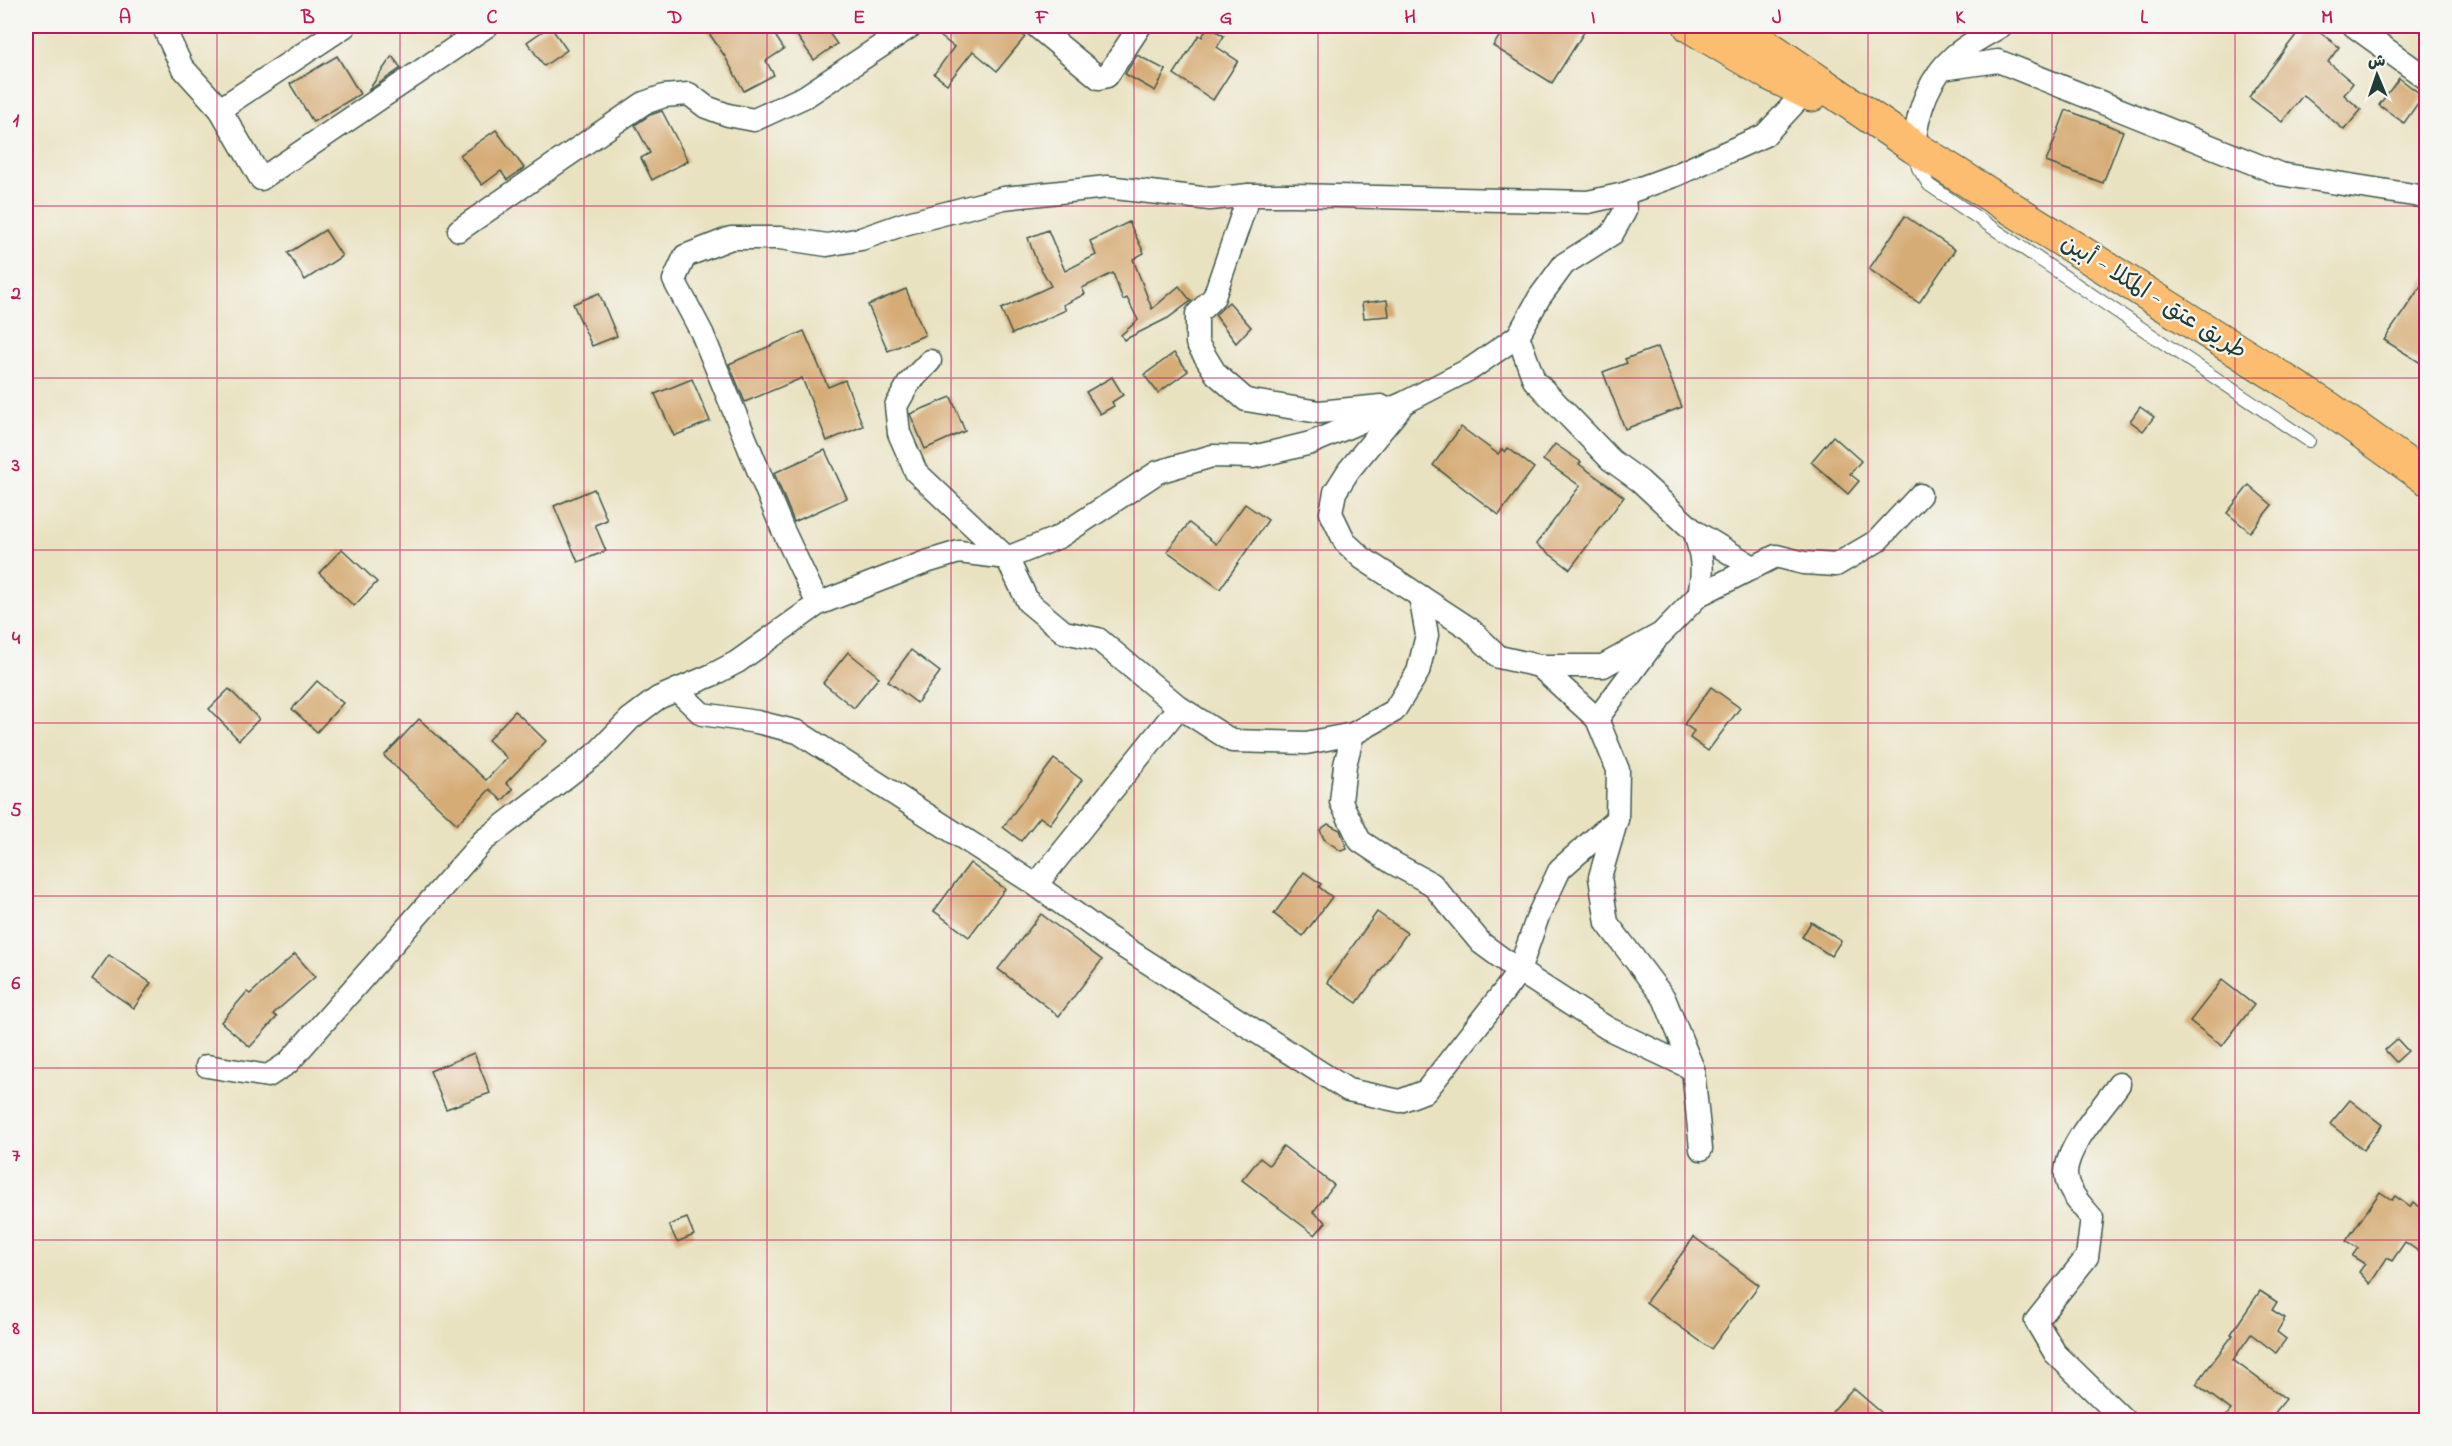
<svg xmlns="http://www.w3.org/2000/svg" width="2452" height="1446" font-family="'Indie Flower','Playpen Sans Arabic',sans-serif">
<rect width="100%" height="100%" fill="#f6f6f2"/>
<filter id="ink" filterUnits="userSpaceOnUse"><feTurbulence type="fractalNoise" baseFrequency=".0167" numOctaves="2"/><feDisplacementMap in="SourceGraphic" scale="12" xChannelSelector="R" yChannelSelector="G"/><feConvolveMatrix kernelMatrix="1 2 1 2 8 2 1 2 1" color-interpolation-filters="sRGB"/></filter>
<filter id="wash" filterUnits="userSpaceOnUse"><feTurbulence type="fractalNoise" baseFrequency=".008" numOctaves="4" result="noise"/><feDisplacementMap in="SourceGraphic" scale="24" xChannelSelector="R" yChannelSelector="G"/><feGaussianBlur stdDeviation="1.35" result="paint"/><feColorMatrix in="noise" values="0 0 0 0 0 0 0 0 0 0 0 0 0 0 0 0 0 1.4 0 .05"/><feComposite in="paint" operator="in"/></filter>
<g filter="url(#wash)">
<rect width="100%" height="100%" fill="#e9e2c1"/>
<g id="blocks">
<!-- building -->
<g fill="#d6ac76">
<path d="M550,26L567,50L544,66L527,42Z"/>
<path d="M704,26H769L784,49L766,61L774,75L744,91L724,55Z"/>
<path d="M790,26H824L837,44L814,60Z"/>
<path d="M948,26H1011L1025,37L997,71L973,51L947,84L934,74L954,47L940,36Z"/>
<path d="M1208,26L1224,36L1217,47L1238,61L1213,100L1174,74L1199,35L1202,37Z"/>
<path d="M1506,26H1588L1552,83L1493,46Z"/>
<path d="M2281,26H2311L2339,47L2328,62L2353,83L2344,95L2361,110L2344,130L2303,95L2282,122L2249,97L2296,35Z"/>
<path d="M1137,55L1166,70L1155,91L1125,74Z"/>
<path d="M337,56L360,94L313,122L290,84Z"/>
<path d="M392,56L401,68L368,91Z"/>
<path d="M2399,78L2423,96L2404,123L2379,105Z"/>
<path d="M2066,110L2123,131L2103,183L2046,162Z"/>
<path d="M662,111L688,161L652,180L641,158L650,153L635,125L650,115Z"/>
<path d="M496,130L524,168L507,180L501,171L482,185L460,155Z"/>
<path d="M1905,216L1955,250L1919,303L1869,269Z"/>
<path d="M1129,222L1144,253L1133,259L1152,309L1179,286L1191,301L1168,318L1124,340L1121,335L1138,320L1127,298L1123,300L1113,273L1082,288L1085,294L1063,305L1066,310L1012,334L1001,309L1051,286L1036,260L1028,238L1048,230L1065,271L1096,255L1090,241Z"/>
<path d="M325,230L342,256L305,280L288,253Z"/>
<path d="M2427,277V367L2384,340Z"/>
<path d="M906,289L925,335L888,351L868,305Z"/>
<path d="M599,293L617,336L592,346L573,304Z"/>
<path d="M1387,300L1389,316L1364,318L1362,303Z"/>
<path d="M1229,302L1251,327L1236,343L1215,315Z"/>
<path d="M804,331L828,387L845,380L863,426L827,441L802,378L745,402L729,364Z"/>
<path d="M1658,347L1682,407L1625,429L1603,372L1627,363L1625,359Z"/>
<path d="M1174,353L1188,371L1158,393L1144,375Z"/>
<path d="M1112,377L1123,395L1112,402L1114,406L1100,414L1086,392Z"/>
<path d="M692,379L710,421L674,436L655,394Z"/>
<path d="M951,397L965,431L925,449L910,414Z"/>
<path d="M2140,407L2154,417L2143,431L2130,421Z"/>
<path d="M1461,427L1498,454L1502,449L1505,452L1508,448L1534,468L1499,515L1433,465Z"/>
<path d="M1833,436L1861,461L1850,474L1859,481L1848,494L1811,462Z"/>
<path d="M1555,444L1581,462L1579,464L1624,497L1570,569L1536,544L1580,486L1543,460Z"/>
<path d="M825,450L847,498L794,522L774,473Z"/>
<path d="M2249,485L2272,505L2250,532L2227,513Z"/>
<path d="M594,489L607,520L595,525L606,551L578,562L554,506Z"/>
<path d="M1245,504L1268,520L1220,589L1167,551L1189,523L1216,544Z"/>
<path d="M342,549L377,582L354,606L319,573Z"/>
<path d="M911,650L940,672L917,703L888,681Z"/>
<path d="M848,652L879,677L854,708L823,683Z"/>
<path d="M317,681L343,703L317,732L292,709Z"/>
<path d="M1711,687L1740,708L1708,751L1690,738L1694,731L1684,724Z"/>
<path d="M229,689L259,719L239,740L209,709Z"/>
<path d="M515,711L546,741L506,783L513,789L502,801L490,789L457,824L384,756L419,719L486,780L507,758L488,740Z"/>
<path d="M1054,759L1082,780L1050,824L1040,817L1021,841L1003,827Z"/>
<path d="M1328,824L1340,830L1347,849L1341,851L1324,839L1320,830Z"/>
<path d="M970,863L1005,889L969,937L934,911Z"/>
<path d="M1304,872L1321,884L1319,887L1332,897L1303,936L1274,914Z"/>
<path d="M1377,912L1407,933L1357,1003L1327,982Z"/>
<path d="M1041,914L1102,960L1059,1016L998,969Z"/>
<path d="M1811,922L1841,941L1831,956L1802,937Z"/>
<path d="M295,954L315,977L273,1014L277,1017L250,1047L221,1022L247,992L250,994Z"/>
<path d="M109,955L151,983L134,1008L92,979Z"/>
<path d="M2222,980L2254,1005L2222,1046L2190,1021Z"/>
<path d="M2397,1039L2408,1051L2396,1062L2385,1050Z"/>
<path d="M474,1053L490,1093L446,1109L430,1071Z"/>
<path d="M2350,1100L2382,1125L2363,1150L2330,1124Z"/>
<path d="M1283,1146L1334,1185L1313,1212L1326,1222L1315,1235L1242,1180L1260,1158L1269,1165Z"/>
<path d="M2380,1192L2392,1200L2395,1196L2410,1207L2413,1202L2427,1212V1257L2405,1242L2392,1261L2387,1258L2370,1284L2359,1272L2365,1264L2352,1256L2358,1248L2346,1241Z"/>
<path d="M687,1218L694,1235L677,1242L669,1225Z"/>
<path d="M1694,1237L1759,1285L1711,1349L1646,1302Z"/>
<path d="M2260,1291L2277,1302L2272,1310L2285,1318L2277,1332L2286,1339L2276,1353L2251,1334L2233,1360L2286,1399L2269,1420H2223L2231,1410L2196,1384L2233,1335L2231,1334Z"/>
<path d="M1853,1388L1890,1420H1825Z"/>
</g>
</g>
</g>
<g filter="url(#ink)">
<use href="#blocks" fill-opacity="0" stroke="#3d5649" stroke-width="1.5"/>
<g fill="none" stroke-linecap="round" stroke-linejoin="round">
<!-- lane casing -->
<g stroke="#3d5649" stroke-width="14">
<path id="lane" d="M1915,154L1918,168L1929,185L2309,441"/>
</g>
<!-- street casing -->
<g stroke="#3d5649" stroke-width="25">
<g id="street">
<path d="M163,26L182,67L220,109L261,179L487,26"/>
<path d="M1036,26L1099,78L1107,76L1140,26"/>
<path d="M2354,26L2426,78"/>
<path d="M1942,69L1998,61L2280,174L2426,197"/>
<path d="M220,109L345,26"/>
<path d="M1914,147C1917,113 1928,79 1954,56C1968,44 1986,35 2001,26"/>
<path d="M1249,195L1214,297L1197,314V343L1216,374L1246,400L1319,412L1381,406"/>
<path d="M459,230L644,103L664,96L689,94L706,107L728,115L754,120L806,96L911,26"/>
<path d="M1518,336L1534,380L1611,460L1640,481L1694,531L1753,567"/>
<path d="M930,361L909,383L896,406L899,433L916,472L1007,558L1028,602L1064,632L1098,639L1179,707L1232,741L1306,743L1353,734L1394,711L1418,672L1427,635L1420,596"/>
<path d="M1401,407L1349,470L1335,492L1331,513L1345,542L1362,558L1470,629L1499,657L1539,666H1603L1661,634L1699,595L1776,556L1804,563L1836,565L1877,541L1920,495"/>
<path d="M1694,531C1702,554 1704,570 1699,595"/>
<path d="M818,604L782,528L702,333L674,280L685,256L731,238H780L827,245L861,239L904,224L1004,198L1107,187L1210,199L1249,195H1294L1588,202L1624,194L1676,175L1765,135L1805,92"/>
<path d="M1539,666L1597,719L1618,770L1617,819L1600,877L1607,923L1664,998L1693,1069L1701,1149"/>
<path d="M677,690L702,714L757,722L798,732L1036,885L1108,937L1348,1090L1400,1101L1426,1091L1505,990L1519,971L1538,916L1560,869L1617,819"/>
<path d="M1597,719L1655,641"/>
<path d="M1353,734L1345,765L1341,802L1360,841L1393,863L1432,884L1481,943L1519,971L1607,1028L1693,1069"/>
<path d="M1036,885L1179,707"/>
<path d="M207,1066L268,1076L288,1063L483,841L597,753L630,719L658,698L712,675L737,662L818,604L926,562L959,552L1007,558L1059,537L1158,472L1212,456L1253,457L1311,443L1404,403L1472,368L1518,336L1539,298L1564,264L1612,234L1625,211L1624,194"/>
<path d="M2119,1084C2103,1107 2065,1147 2066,1175C2067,1191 2082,1206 2092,1218L2087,1257L2036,1321L2055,1353L2124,1420"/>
</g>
</g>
<!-- primary casing -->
<g stroke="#3d5649" stroke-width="35">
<g id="primary">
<path d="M1690,26L1770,74L1812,95"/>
<path d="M1738,26L1914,147L2327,407L2426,478"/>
</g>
</g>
<!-- lane -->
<use href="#lane" stroke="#fff" stroke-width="12"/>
<!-- street -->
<use href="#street" stroke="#fff" stroke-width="22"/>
<!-- primary -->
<use href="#primary" stroke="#fcbd6f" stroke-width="33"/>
</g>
</g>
<!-- grid -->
<path fill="none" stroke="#c2185b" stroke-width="1.5" stroke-opacity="0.55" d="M217,26V1420M400,26V1420M584,26V1420M767,26V1420M951,26V1420M1134,26V1420M1318,26V1420M1501,26V1420M1685,26V1420M1868,26V1420M2052,26V1420M2235,26V1420M26,206H2426M26,378H2426M26,550H2426M26,723H2426M26,896H2426M26,1068H2426M26,1240H2426"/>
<g text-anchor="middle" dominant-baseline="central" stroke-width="4.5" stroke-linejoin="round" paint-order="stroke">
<!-- street labels -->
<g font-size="24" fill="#1f3d34" stroke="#f6f6f2">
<text transform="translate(2153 298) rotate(32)">طريق عتق - المكلا - أبين</text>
</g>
</g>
<!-- margin -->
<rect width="2452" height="1446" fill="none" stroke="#f6f6f2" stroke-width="66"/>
<!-- north arrow -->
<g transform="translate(2377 75) rotate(358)" stroke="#f6f6f2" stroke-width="4.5" paint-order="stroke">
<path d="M0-4.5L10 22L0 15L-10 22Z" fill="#1f3d34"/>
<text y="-9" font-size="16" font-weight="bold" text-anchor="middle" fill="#1f3d34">ش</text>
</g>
<rect x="33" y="33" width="2386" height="1380" fill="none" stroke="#c2185b" stroke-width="2"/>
<g font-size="20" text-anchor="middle" font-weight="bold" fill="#c2185b">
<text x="125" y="23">A</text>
<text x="308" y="23">B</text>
<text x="492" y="23">C</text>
<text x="675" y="23">D</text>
<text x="859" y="23">E</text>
<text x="1042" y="23">F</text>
<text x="1226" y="23">G</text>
<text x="1410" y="23">H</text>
<text x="1593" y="23">I</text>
<text x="1777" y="23">J</text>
<text x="1960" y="23">K</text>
<text x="2144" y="23">L</text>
<text x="2327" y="23">M</text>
<text x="16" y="126">1</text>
<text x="16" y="299">2</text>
<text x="16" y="471">3</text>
<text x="16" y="644">4</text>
<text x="16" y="816">5</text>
<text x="16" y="989">6</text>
<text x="16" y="1161">7</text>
<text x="16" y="1334">8</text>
</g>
</svg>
